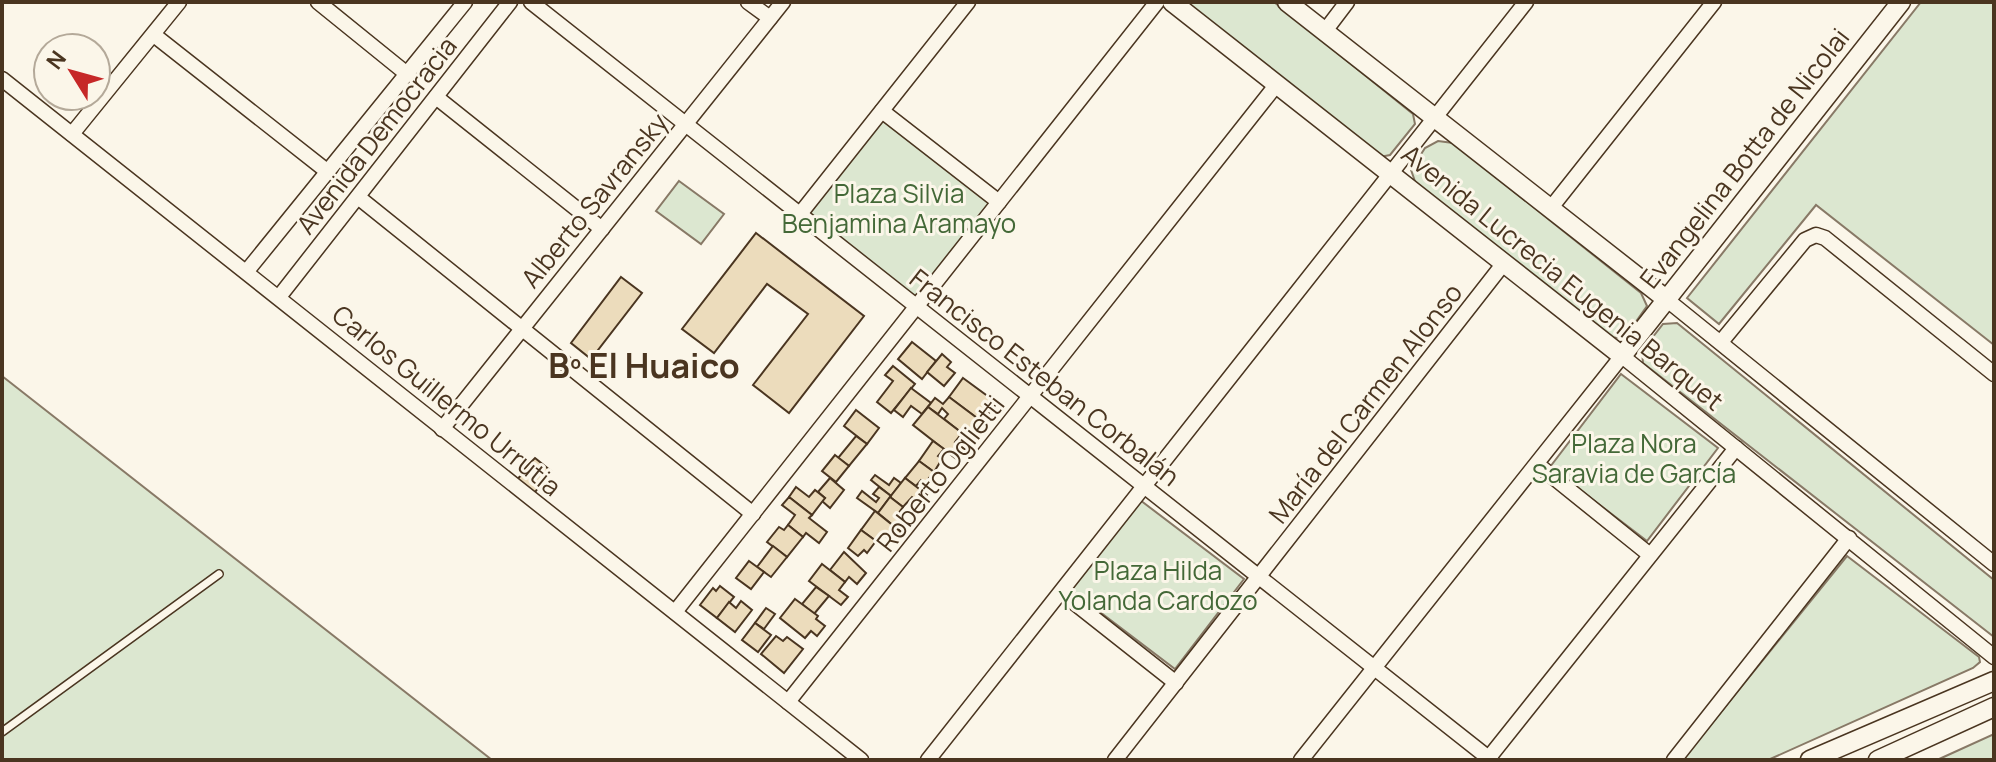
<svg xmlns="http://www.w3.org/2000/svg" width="1996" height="762" font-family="Manrope,sans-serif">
<rect width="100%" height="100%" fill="#fbf6e9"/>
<!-- green -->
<g fill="#dce7d0" stroke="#887966" stroke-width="2">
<path d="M1185,2H1274L1413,114L1415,124L1390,155L1380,157Z"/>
<path d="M1921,2H1994V345L1816,205L1719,324L1687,298Z"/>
<path d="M882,111L999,202L917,307L800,214Z"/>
<path d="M1438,141L1453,143L1641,293L1647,306L1625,337L1609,338L1417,187L1411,170L1425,148Z"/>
<path d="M679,181L724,214L701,244L656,211Z"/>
<path d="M1677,323L1994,580V637L1643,363L1642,351L1663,324Z"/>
<path d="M1621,374L1718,448L1647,541L1550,467Z"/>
<path d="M2,376L492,760H2Z"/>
<path d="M1140,500L1244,579L1175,669L1071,590Z"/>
<path d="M1847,556L1979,657L1980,662L1973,668L1768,760H1682Z"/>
<path d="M1994,734V760H1937Z"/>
</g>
<!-- building -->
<g fill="#ecdcbc" stroke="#4a3520" stroke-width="2">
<path d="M756,233L864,316L789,413L753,385L808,314L767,284L714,353L682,329Z"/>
<path d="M621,277L642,293L591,359L571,343Z"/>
<path d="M912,342L936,361L922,379L898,359Z"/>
<path d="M942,354L951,362L947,367L955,373L944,386L927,372Z"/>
<path d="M893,366L915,384L891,413L877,402L893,381L885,375Z"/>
<path d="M963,378L997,403L982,422L949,397Z"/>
<path d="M911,388L931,403L922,414L911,406L903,417L894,410Z"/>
<path d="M949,397L977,418L972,424L980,431L972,441L944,419L948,414L942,408L938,414L928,407L935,398L943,404Z"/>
<path d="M928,407L962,433L955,442L967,451L959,461L913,425Z"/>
<path d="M856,410L879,428L867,444L844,426Z"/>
<path d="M856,436L867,444L849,466L838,458Z"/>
<path d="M933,441L944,449L938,456L942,459L934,472L919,461Z"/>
<path d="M835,455L849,466L836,482L822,471Z"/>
<path d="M535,458L551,471L532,496L515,482L523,473L521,472Z"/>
<path d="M919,461L934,472L925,483L921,480L916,486L905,478Z"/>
<path d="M875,475L889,485L894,478L901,483L891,496L871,480Z"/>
<path d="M830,478L844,490L830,508L822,501L825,498L818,492Z"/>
<path d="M905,478L927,495L921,504L912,497L903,507L890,497Z"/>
<path d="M796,487L809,497L815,490L825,498L812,515L789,497Z"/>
<path d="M879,487L891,496L878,513L857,498L862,491L876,502L879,498L873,494Z"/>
<path d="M789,497L812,515L809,518L827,532L819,543L806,533L803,537L788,525L795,515L782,505Z"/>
<path d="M890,497L903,507L896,517L906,525L901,532L878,513Z"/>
<path d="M875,511L901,532L893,542L882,534L876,541L861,530Z"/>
<path d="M788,525L803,537L787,557L767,542L779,527L784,530Z"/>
<path d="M861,530L876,541L867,553L864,550L858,556L848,548Z"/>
<path d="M773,546L787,557L771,577L757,567Z"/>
<path d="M844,552L866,573L857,584L849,577L845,582L830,570Z"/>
<path d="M749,561L764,572L751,589L736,578Z"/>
<path d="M822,564L845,582L839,590L848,597L841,605L809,581Z"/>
<path d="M720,586L734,597L717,618L700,605L713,588L716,591Z"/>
<path d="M816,587L829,596L814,614L802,604Z"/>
<path d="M795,599L818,616L816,619L825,626L817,636L811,631L805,638L780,618Z"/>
<path d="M741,601L752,610L735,632L717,618L729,602L736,608Z"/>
<path d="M766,608L775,614L764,629L755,623Z"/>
<path d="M755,623L771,635L758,652L742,640Z"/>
<path d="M776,636L783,641L787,637L803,649L784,673L761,654Z"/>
</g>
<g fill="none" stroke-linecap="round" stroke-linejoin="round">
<!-- service casing -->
<g stroke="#4a3520" stroke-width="10">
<path id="service" d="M2,732L219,574"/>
</g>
<!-- minor casing -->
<g stroke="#4a3520" stroke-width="17">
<g id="minor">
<path d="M318,2L407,74"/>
<path d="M531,2L1491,760"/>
<path d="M748,2L770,18"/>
<path d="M1325,31L1347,2"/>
<path d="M154,35L328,172"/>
<path d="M2,79L861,760"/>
<path d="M436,97L602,229"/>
<path d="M882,111L999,202"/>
<path d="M72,134L179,2"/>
<path d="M358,197L753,514"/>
<path d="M1550,209L1714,2"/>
<path d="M800,214L968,2"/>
<path d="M247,271L465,2"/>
<path d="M279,297L510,2"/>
<path d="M1666,299L1994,564"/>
<path d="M1721,342L1805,240L1816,235L1825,238L1994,374"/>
<path d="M442,429L783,2"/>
<path d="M1537,464L1650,555"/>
<path d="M1062,593L1176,683"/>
<path d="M675,612L1157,2"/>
<path d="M788,702L1277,84"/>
<path d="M928,760L1526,2"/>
<path d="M1115,760L1504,263"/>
<path d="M1301,760L1622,356L1994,657"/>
<path d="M1487,760L1736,448"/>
<path d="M1674,760L1849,538"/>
</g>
</g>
<!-- tertiary casing -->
<g stroke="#4a3520" stroke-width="21">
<g id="tertiary">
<path d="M1172,2L1622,356L1901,2"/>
<path d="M1287,2L1666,299"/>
<path d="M1810,760L1994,681"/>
<path d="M1878,760L1994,707"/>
</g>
</g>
<!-- service -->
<use href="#service" stroke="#fbf6e9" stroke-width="7"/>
<!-- minor -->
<use href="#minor" stroke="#fbf6e9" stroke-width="14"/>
<!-- tertiary -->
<use href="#tertiary" stroke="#fbf6e9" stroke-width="18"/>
</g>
<g text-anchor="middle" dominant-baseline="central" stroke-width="6" stroke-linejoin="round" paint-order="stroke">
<!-- street labels -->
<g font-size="26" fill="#4a3520" stroke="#fbf6e9">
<text transform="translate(376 135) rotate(-52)">Avenida Democracia</text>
<text transform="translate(1744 158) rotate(-52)">Evangelina Botta de Nicolai</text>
<text transform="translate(594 200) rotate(-51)">Alberto Savransky</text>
<text transform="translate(1563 277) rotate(39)">Avenida Lucrecia Eugenia Barquet</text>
<text transform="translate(1045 377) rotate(38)">Francisco Esteban Corbalán</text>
<text transform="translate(447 400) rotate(39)">Carlos Guillermo Urrutia</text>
<text transform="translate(1365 403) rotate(-52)">María del Carmen Alonso</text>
<text transform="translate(940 473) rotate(-52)">Roberto Oglietti</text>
</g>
<!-- park labels -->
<g font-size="26" fill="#436837" stroke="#fbf6e9">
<text x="899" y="193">Plaza Silvia<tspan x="899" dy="30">Benjamina Aramayo</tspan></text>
<text x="1634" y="443">Plaza Nora<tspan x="1634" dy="30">Saravia de García</tspan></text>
<text x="1158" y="570">Plaza Hilda<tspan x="1158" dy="30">Yolanda Cardozo</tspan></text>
</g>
<!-- district labels -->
<g font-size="34" font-weight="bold" fill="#4a3520" stroke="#fbf6e9">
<text x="644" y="365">Bº El Huaico</text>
</g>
</g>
<!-- border -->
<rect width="1996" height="762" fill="none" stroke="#4a3520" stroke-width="8"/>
<!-- north arrow -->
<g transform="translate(72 72) rotate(307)"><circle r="38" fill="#fbf6e9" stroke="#b4a999" stroke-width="2"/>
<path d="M0-6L14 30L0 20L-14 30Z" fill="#c62828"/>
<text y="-12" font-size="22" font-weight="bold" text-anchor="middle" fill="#4a3520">N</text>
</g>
</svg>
